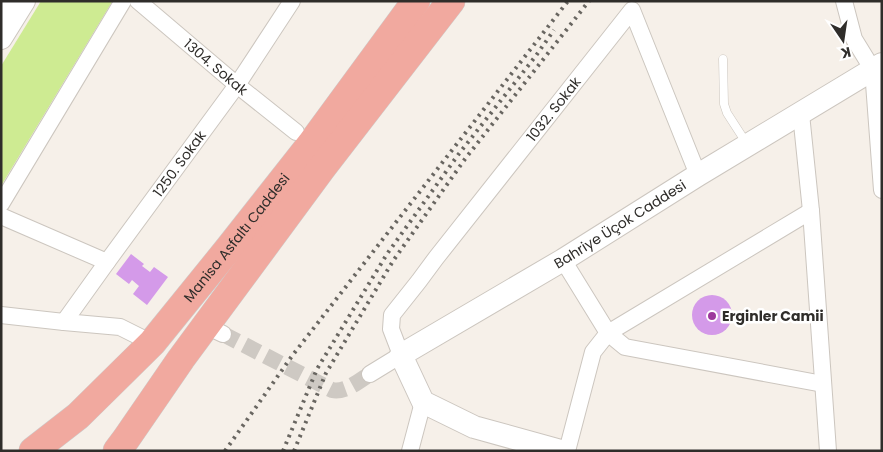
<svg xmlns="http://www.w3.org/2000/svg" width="883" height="452" font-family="Poppins,sans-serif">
<rect width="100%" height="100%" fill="#f6f0e9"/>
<!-- green -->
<path fill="#ceeb92" d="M41,1L112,2L1,186V66Z"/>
<!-- building -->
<g fill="#d49ae9">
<path d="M131,254L144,264L142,266L150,272L154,267L168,277L147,305L133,294L139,286L132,280L129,284L116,274Z"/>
<circle cx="712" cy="315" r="20"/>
</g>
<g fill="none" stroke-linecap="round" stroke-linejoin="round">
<!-- street-tunnel -->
<path stroke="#cec9c3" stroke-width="16" stroke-dasharray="16 8" stroke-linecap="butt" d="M223,334L332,390C345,393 359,381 370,374"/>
<!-- lane casing -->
<g stroke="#ccc6bf" stroke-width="9">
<path id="lane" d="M723,59L724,104L727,113L747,144"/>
</g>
<!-- street casing -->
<g stroke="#ccc6bf" stroke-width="18">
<g id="street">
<path id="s1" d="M138,1L237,85L296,132"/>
<path d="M844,1L854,39L873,70L882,190"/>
<path d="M801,114L811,211L828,451"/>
<path d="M1,204L123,1"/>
<path d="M1,216L107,262"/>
<path d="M563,260L608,333L811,211"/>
<path d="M1,315L64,322L120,327L152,343"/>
<path id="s2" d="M64,322L107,262L237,85L292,1"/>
<path d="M206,326L223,334"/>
<path id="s3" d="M370,374L401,355L391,329L392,315L419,281L436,258L632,10L698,175"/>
<path d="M410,451L423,402"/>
<path d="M567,451L593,352L608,333L625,347L823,384"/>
</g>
</g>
<!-- secondary casing -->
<g stroke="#ccc6bf" stroke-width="24">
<g id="secondary">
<path d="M1,7L5,1"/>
<path d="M1,38L24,1"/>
<path id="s4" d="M561,451L474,427L423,402L401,355L563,260L698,175L882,64"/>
</g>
</g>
<!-- highway casing -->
<g stroke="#cdcdcc" stroke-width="29">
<g id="highway">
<path id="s5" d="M33,451L78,416L152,343L229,248L311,144L416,1"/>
<path d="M117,451L126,439L181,359L322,168L451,1"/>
</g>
</g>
<!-- lane -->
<use href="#lane" stroke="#fff" stroke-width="8"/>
<!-- street -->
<use href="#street" stroke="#fff" stroke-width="16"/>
<!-- secondary -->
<use href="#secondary" stroke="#fff" stroke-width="22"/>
<!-- highway -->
<use href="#highway" stroke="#f1a99f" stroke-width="28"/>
<!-- rail -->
<g stroke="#696661" stroke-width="4" stroke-dasharray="2.5 5" stroke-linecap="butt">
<path d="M225,451L292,356L568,1"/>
<path d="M283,451L317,369L387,254L458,155L535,57L554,30"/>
<path d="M294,451L326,373L393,261L465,159L589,1"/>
</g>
</g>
<!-- markers -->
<circle fill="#9d389d" stroke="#fff" stroke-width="2" cx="712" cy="316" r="5"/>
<g text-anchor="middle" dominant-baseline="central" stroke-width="5" stroke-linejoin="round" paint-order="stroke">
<!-- street labels -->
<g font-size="14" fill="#2f2d2a" stroke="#fff">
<text stroke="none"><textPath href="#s1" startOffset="102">1304. Sokak</textPath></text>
<text stroke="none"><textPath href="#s3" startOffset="340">1032. Sokak</textPath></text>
<text stroke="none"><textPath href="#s2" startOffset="196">1250. Sokak</textPath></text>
<text stroke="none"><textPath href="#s4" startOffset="454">Bahriye Üçok Caddesi</textPath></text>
<text stroke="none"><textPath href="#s5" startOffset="296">Manisa Asfaltı Caddesi</textPath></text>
</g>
<!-- poi labels -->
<g font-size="14" font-weight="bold" fill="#2f2d2a" stroke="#fff" text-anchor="start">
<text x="722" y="316">Erginler Camii</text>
</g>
</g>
<!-- border -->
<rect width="883" height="452" fill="none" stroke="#2f2d2a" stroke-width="5"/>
<!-- north arrow -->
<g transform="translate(843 40) rotate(167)" stroke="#ffffff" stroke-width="4" paint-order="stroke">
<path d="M0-4L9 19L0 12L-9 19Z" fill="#2f2d2a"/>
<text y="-8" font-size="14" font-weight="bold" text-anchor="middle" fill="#2f2d2a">K</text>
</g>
</svg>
